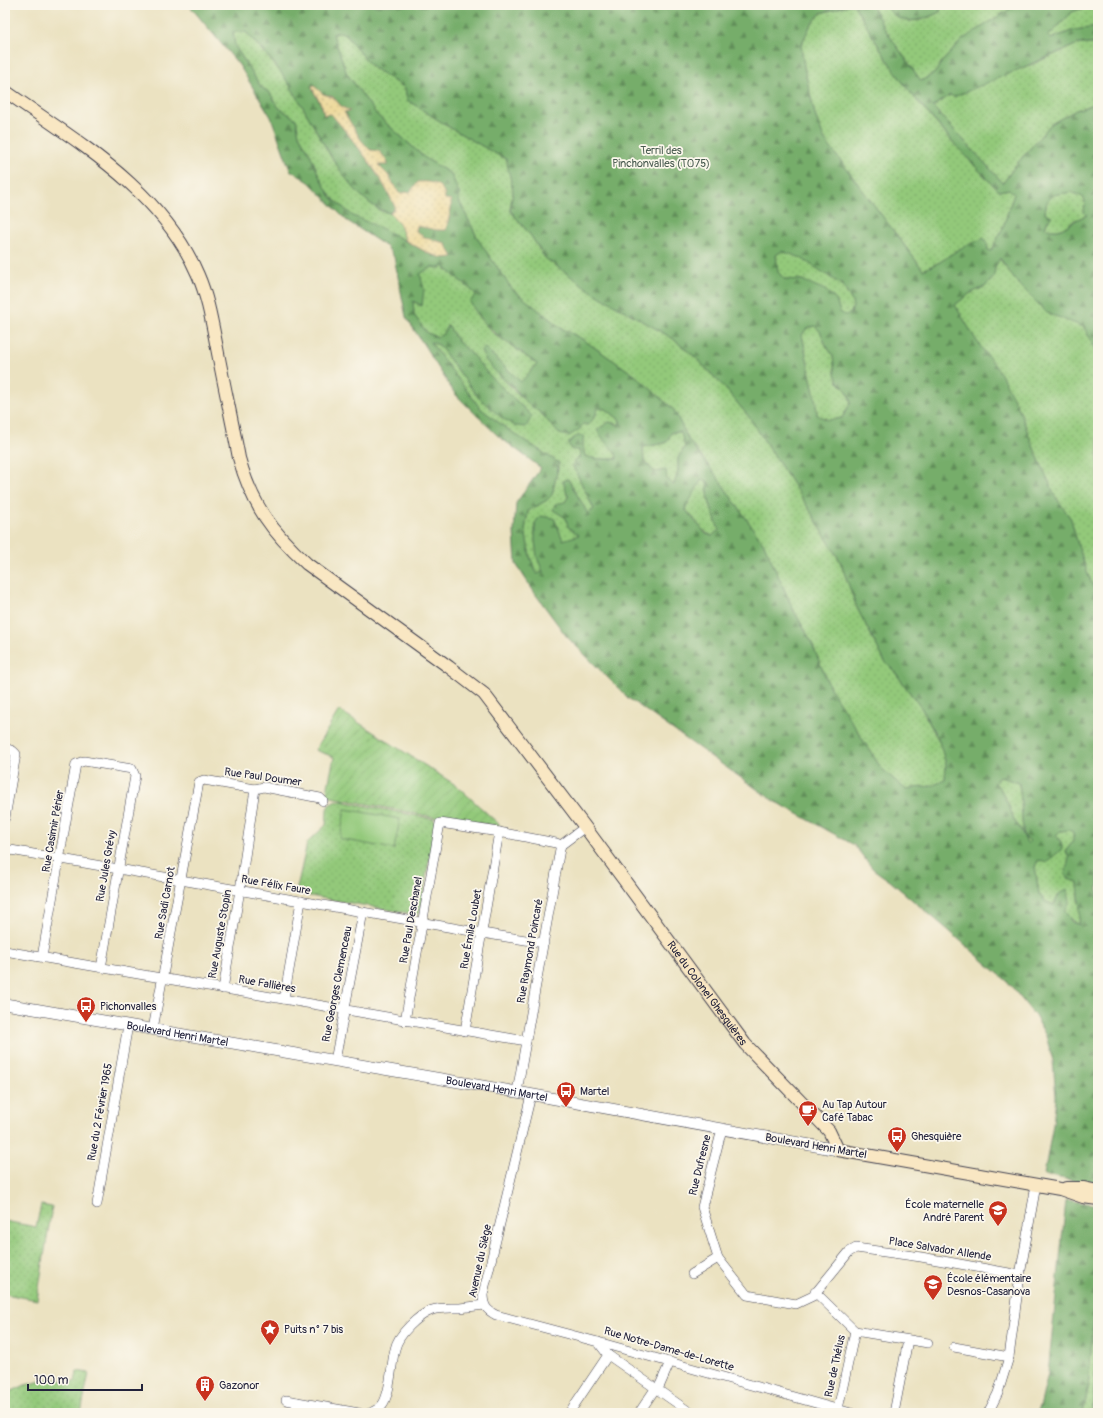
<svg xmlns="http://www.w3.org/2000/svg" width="1103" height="1418" font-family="Pangolin,sans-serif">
<defs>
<pattern id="grass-dots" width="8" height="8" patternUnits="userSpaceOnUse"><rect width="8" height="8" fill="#93c97a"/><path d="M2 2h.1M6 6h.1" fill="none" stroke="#7eac6a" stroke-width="1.8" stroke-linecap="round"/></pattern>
<pattern id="forest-firs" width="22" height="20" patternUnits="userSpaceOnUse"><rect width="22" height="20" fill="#76ad6a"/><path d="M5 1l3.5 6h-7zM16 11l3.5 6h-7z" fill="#608c58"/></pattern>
<pattern id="sand-dots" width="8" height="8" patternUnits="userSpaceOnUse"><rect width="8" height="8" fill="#eeda9e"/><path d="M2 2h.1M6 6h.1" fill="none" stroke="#ccbb89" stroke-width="1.8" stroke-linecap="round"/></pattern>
<pattern id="garden-furrows" width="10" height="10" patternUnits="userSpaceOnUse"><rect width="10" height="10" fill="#93c97a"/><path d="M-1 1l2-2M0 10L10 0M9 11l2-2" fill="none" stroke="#7eac6a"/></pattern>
</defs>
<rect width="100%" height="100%" fill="#fbf7ec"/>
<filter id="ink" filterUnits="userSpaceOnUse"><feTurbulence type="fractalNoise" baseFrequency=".025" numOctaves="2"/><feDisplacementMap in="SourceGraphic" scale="8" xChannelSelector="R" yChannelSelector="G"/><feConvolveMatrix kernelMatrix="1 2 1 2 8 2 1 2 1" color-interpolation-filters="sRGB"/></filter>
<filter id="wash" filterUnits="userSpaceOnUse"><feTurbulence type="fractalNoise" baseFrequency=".012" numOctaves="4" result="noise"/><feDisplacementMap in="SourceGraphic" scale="16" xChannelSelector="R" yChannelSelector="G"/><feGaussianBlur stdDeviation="0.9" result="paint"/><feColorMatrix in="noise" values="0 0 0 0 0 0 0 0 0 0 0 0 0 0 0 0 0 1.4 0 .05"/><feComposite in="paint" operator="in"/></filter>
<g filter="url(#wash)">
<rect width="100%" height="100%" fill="#ebe2c1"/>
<!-- grass -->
<g fill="url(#grass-dots)" stroke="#5a765a">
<path d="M849,5H854C871,33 887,62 907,88C935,124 967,158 999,191L1009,189L1014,194L1002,230L991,251L988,250L987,243L959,249L940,262L923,270L824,139L815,115L804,67L801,45L810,26L821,13Z"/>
<path d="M872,5H886L889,10L909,21L922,20L940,12L941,6L943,5H1016L962,40L941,63L935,73L921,81L884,28Z"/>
<path d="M1092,5H1098V27L1074,30L1050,39L1049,36L1072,12Z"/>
<path d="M233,32H246L281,72L298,98L331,157L354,188L368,202L381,211L390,213L399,223L406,241L353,216L331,197L320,178L310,154L299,135L296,119L279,108L270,93L261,87L235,46Z"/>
<path d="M340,32L345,34L372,67L405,88L407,100L449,127L496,154L507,159L513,191L510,210L531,236L545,258L595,293L672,338L695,357L725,388L749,417L811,512L840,561L857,608L885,662L894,671L922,709L939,741L946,764L945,780L932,786L905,789L881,768L830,688L811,641L793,609L764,544L715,474L689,441L674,410L636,376L582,339L561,328L512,289L479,241L459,201V193L451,174L425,158L377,115L347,74L333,35Z"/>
<path d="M1078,44H1098V103L1076,110L1051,124L1015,166L1003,183L933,107L950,95L1033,64Z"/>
<path d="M1071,192L1083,197L1085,201L1084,209L1088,215C1084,217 1079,218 1075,220C1064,227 1059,234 1045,228C1048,217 1040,199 1055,194C1060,192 1066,193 1071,192Z"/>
<path d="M782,251L802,258L842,285L851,299L853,306L851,313L845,316L840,312L836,300L802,280L784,279L778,272L776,255Z"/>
<path d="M999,258L1015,280L1070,321L1084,327L1098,354V597L1088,575L1077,542L1071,519L1055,496L1033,446L1018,407L976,340L955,305L969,294L986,286L994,277L995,267Z"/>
<path d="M443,266L476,294L475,312L492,332L537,364L522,383L484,347L486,361L527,403L542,414L552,426L583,424L595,417L598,408L606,409L620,420V425L609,422L611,448L616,453L618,459H596L585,456C583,449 582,444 583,436L579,450L580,457L573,466L594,509L588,514L568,479L563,481L568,497L565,502L568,527L580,535L563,541L554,518L535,523C535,544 536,553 543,572L537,574L530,557L525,529L528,511L547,500L552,495L559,463L507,429L480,408L429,341L439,345L478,397L532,416L488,374L469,351L458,342L448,325L443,334L438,337L427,333L414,315L413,301L421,306L420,273L432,267L440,268Z"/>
<path d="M815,326L820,331L826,345L833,356L835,373L838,382L847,391L851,402L842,418L828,420L817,415L816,403L802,335L807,328Z"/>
<path d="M672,432H681L685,447L678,458V471L674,485L655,472L644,462L643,447L665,443Z"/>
<path d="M701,478L707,481L709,501L719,530L712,536C700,531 695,518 685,509Z"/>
<path d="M1001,777L1019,783C1022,801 1021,819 1024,837L1031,841L1027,844L1021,830L1014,820L1009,806L1000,788L995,783L997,779Z"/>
<path d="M336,801H341L434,819L436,824L419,915L299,894L297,888L307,843L326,825L327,809L329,805Z"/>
<path d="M1069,830L1074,832L1073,841L1066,851L1069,858L1065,875L1071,880L1078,882L1080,911L1079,925C1066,919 1063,907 1059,894L1054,905L1046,902L1039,894L1035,867L1038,860L1057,853L1062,849L1061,842L1056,835L1060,831Z"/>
<path d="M41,1205L52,1207L37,1300L5,1294V1221L36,1227Z"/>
<path d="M1098,1260V1341L1092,1413H1083L1088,1389Z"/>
<path d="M77,1371L89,1373L81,1413H5V1391L10,1392L25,1385L50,1379L75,1382Z"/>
</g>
<!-- forest -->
<g fill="url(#forest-firs)" stroke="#4c6852" fill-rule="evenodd">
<path d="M189,5H849L821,13L810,26L801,45L804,67L815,115L824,139L923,270L940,262L959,249L984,238L987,243L988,250L991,251L1002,230L1014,194L1009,189L999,191C967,158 936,124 907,88C887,62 871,33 854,5H872L884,28L921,81L935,73L941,63L962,40L1016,5H1092L1072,12L1049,36L1051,39L1074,30L1098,27V44H1078L954,97L950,95L933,107L1003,183L1015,166L1051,124L1076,110L1098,103V354L1084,327L1047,313L1015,280L1000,258L995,267L994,277L986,286L969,294L955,305L976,340L1001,374L1018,407L1033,446L1055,496L1071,519L1077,542L1088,575L1098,597V1185L1044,1175L1053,1124L1056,1097L1053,1061L1046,1036L1035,1016L1008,982L948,930L890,881L873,869L854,845L771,799L628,698L567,637L536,595L516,564L514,532L516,503L541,468L497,435L455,394L406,317L394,257L387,247L346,220L309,182L290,170L271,117L239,65ZM233,32H246C258,46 272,59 282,74C292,88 301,103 309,118C327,148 353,204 390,213L395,207C380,173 355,142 331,114H324L322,107L312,88L323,94L333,97L342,107L349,111L344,112C350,123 359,142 369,149C372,151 376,151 379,151L378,165L388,175L399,193L410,192L450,200L451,209L446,230L417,226L416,231L426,238L445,243L453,257L443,258L430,254L381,228L353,216L331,197L320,178L310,154L299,135L296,119L279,108L270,93L261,87L235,46ZM340,32L345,34L372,67L405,88L407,100L449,127L496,154L506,159L513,191L510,210L531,236L545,258L594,293L672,338L695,357L725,388L749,417L811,512L840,561L857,608L885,662L894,671L922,709L939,741L946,764L945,780L932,786L905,789L881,768L830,688L811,641L793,609L764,544L715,474L689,441L674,410L636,376L582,339L561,328L512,289L479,241L459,201V193L451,174L425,158L377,115L347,74L333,34ZM1071,192L1083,197L1085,201L1084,213L1087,215C1083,217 1079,218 1075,221C1064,227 1059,234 1045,228L1047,222L1052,216L1045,213C1047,191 1054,196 1071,192ZM782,251L801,258L842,285L851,299L853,306L851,313L845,315L840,312L836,300L825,290L802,280L784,279L778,272L776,255ZM443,266L476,294L470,302C485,331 512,345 537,364L521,382L484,347L481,351L486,361L498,374L513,387L527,403L542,414L559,434L569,436L580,429L583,424L589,425L595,416L598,408L606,409L620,420L619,425L609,422L597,430L606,443L616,453L617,459H596L585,456C583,449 582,444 584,436C576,435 573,438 568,444L572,450H579L580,457L574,460L573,466L594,509L588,514L568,479L563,481L568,497L565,502L555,504L553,510L566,518L568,527L579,535L563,540L554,518L540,516L535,523V541L537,557L543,572L537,574L530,557L525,529L528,511L547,500L552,495L559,463L507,429L480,408L430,342L439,345L478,397L502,418L515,426L526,427L532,416L488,374L469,351L458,342L448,325L443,334L438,337L427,333L414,315L413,301L422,306L424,289L420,274L432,267L440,268ZM815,326L820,331L826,345L833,356L835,373L838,382L847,391L851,402L842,418L828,420L817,415L816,403L802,335L807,328ZM672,432H681L685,447L678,458V471L674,485L667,480L666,470L655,472L644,462L643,447L666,443ZM702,479L707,481L709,501L719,530L712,536L706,534L685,509ZM1001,777L1019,783C1022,801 1021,819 1024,837L1030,841L1027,844L1021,830L1014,820L1009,806L1000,788L995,783L997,779ZM1069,830L1073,832V841L1066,851L1069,858L1065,875L1071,880L1078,882L1080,911L1079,925L1072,922L1065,911L1070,901L1067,889L1059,894L1054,905L1046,902L1039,894L1035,867L1038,860L1046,863L1062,849L1061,842L1056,835L1060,831Z"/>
<path d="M886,5H943L941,6L940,12C921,21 898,28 886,5Z"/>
<path d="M1066,1200L1098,1205L1097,1280L1088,1389L1083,1413H1037L1041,1403L1048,1373Z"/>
<path d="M1098,1341V1413H1092Z"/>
</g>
<!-- sand -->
<path fill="url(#sand-dots)" stroke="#887e6c" d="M313,85L323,94L333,97L342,107L350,111L344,112L361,140L370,150L379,151L387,160L388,165H378L388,175L399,193L410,192L418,182C430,181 445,183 445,199L451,200V209L446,230H437L417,226L416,231L426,238L445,243L453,257L443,258L430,254L406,241L399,223L390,213L395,207C380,173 355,142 331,114L324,115L322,106L312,88Z"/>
<!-- garden -->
<path fill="url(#garden-furrows)" stroke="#5a765a" d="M339,710L457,786L501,826L438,818L326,796L334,757L315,750Z"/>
<!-- pitch -->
<path fill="#93c97a" stroke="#5a765a" d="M345,809L400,819L394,849L340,839Z"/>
</g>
<g filter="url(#ink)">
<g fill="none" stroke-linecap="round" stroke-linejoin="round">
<!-- minor casing -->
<g stroke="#403f4f" stroke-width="10">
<g id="minor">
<path d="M5,748L13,751L16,754L5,818"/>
<path d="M5,849L482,933L544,943"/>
<path d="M5,951L526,1041"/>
<path d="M42,957L76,764L84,761L132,769L135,776L101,968"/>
<path d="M223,989L240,890L255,789"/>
<path d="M284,999L301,901"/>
<path d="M405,1021L440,823L499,832L556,843L561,845"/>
<path d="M153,1029L199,782L204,780L255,789L264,787L320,798L323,801"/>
<path d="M465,1031L499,832"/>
<path d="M335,1061L363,912"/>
<path d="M517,1092L560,849L561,845L585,827"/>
<path d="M531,1095L483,1294C483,1305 486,1310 496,1315L598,1342L851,1413"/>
<path d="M722,1129L702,1207L718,1258L747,1295L796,1304L813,1296L849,1252L856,1248L921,1257L1020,1275"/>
<path d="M97,1204L128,1025"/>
<path d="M692,1274L718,1258"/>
<path d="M815,1292L855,1331"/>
<path d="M598,1342L608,1355L691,1413"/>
<path d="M954,1347L1009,1357"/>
<path d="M286,1400L359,1413"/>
<path d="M838,1409L855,1331L928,1343"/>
<path d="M295,1413L297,1402"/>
<path d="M370,1413C374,1411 379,1409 382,1405C391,1394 391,1363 395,1349C398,1334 419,1315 432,1310C441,1307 451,1308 460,1308C468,1307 476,1306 484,1305"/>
<path d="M569,1413L608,1355"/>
<path d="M639,1413L655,1389L660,1385L670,1362"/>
<path d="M894,1413L908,1340"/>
<path d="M988,1413L998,1393L1009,1357L1020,1275L1036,1185"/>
</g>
</g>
<!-- tertiary casing -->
<g stroke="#403f4f" stroke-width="12">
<g id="tertiary">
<path id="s1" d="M5,1004L517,1092L838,1150"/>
</g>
</g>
<!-- secondary casing -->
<g stroke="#403f4f" stroke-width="14">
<g id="secondary">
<path id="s2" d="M5,91C77,142 162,190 198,275C208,298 212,323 217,348C224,385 232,421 239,458C252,505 272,532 307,564L449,667L484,694L585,827L745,1044L829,1131L838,1150L1060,1189L1083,1197L1098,1199"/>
<path d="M1066,1188H1084L1098,1191"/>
</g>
</g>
<!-- minor -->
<use href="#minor" stroke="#fff" stroke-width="9"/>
<!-- tertiary -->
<use href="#tertiary" stroke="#fff" stroke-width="11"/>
<!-- secondary -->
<use href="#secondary" stroke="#f9e7c3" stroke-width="12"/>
</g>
</g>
<!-- icons -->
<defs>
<g id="bus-pin" transform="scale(1)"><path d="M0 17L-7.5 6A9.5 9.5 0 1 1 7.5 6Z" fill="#c8321e" stroke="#fbf7ec"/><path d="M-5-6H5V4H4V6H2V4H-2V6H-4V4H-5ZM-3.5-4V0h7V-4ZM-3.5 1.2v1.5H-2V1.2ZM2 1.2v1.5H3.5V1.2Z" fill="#fff"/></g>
<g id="cafe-pin" transform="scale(1)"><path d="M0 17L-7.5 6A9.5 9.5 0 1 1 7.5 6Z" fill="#c8321e" stroke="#fbf7ec"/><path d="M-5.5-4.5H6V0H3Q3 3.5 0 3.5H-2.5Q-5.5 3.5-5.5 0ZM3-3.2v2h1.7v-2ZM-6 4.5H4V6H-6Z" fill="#fff"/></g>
<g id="school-pin" transform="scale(1)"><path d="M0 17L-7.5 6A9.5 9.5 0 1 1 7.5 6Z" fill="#c8321e" stroke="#fbf7ec"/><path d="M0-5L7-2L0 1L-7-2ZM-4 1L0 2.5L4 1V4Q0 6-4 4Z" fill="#fff"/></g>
<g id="sight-pin" transform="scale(1)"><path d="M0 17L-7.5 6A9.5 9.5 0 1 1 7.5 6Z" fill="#c8321e" stroke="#fbf7ec"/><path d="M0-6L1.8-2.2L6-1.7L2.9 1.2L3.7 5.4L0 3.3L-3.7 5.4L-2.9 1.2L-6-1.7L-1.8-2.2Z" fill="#fff"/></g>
<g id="building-pin" transform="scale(1)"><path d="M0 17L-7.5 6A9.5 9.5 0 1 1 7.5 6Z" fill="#c8321e" stroke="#fbf7ec"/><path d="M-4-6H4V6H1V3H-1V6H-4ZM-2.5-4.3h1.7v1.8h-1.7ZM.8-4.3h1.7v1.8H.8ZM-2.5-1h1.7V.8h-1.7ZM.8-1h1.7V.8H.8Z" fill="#fff"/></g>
</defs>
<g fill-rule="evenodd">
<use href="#bus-pin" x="86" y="1006"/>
<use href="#bus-pin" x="566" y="1091"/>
<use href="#cafe-pin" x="808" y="1110"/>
<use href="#bus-pin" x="897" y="1136"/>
<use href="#school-pin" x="998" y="1210"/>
<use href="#school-pin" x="933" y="1284"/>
<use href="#sight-pin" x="270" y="1329"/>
<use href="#building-pin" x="205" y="1385"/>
</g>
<g text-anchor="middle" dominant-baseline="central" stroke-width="3.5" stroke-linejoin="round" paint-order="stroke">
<!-- park labels -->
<g font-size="11" fill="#4a5c51" stroke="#fbf7ec">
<text x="661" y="150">Terril des<tspan x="661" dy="13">Pinchonvalles (T075)</tspan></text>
</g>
<!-- street labels -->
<g font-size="11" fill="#22223b" stroke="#fbf7ec">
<text transform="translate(263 777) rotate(8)">Rue Paul Doumer</text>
<text transform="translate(53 831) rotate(-80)">Rue Casimir Périer</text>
<text transform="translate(106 866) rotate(-80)">Rue Jules Grévy</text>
<text transform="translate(276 885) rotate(10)">Rue Félix Faure</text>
<text transform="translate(165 903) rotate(-80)">Rue Sadi Carnot</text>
<text transform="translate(411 920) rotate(-80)">Rue Paul Deschanel</text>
<text transform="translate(471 929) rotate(-80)">Rue Émile Loubet</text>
<text transform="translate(220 934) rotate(-80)">Rue Auguste Stopin</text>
<text transform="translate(530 951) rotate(-80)">Rue Raymond Poincaré</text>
<text transform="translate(267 984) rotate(10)">Rue Fallières</text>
<text transform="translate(337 984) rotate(-79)">Rue Georges Clemenceau</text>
<text stroke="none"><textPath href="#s2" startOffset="1179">Rue du Colonel Ghesquières</textPath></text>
<text stroke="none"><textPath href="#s1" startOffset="175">Boulevard Henri Martel</textPath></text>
<text stroke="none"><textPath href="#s1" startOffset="499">Boulevard Henri Martel</textPath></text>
<text transform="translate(100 1112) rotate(-80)">Rue du 2 Février 1965</text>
<text transform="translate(816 1146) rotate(10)">Boulevard Henri Martel</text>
<text transform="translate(700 1165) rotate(-76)">Rue Dufresne</text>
<text transform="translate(940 1249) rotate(9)">Place Salvador Allende</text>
<text transform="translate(480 1261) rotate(-78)">Avenue du Siège</text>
<text transform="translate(669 1349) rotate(16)">Rue Notre-Dame-de-Lorette</text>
<text transform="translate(835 1366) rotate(-78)">Rue de Thélus</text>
</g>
<!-- poi labels -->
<g font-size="11" fill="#22223b" stroke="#fbf7ec" text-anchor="start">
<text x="100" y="1006">Pichonvalles</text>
<text x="580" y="1091">Martel</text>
<text x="822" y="1104">Au Tap Autour<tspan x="822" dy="13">Café Tabac</tspan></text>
<text x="911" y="1136">Ghesquière</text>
<text x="984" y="1204" text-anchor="end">École maternelle<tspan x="984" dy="13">André Parent</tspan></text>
<text x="947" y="1278">École élémentaire<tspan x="947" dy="13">Desnos-Casanova</tspan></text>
<text x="284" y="1329">Puits n° 7 bis</text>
<text x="219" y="1385">Gazonor</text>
</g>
</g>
<!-- margin -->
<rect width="1103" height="1418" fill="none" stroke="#fbf7ec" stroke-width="20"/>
<!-- scale -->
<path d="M28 1384v6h114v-6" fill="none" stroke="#22223b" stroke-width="2"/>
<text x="34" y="1384" font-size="12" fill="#22223b" stroke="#fbf7ec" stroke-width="3" paint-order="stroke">100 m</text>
</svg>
